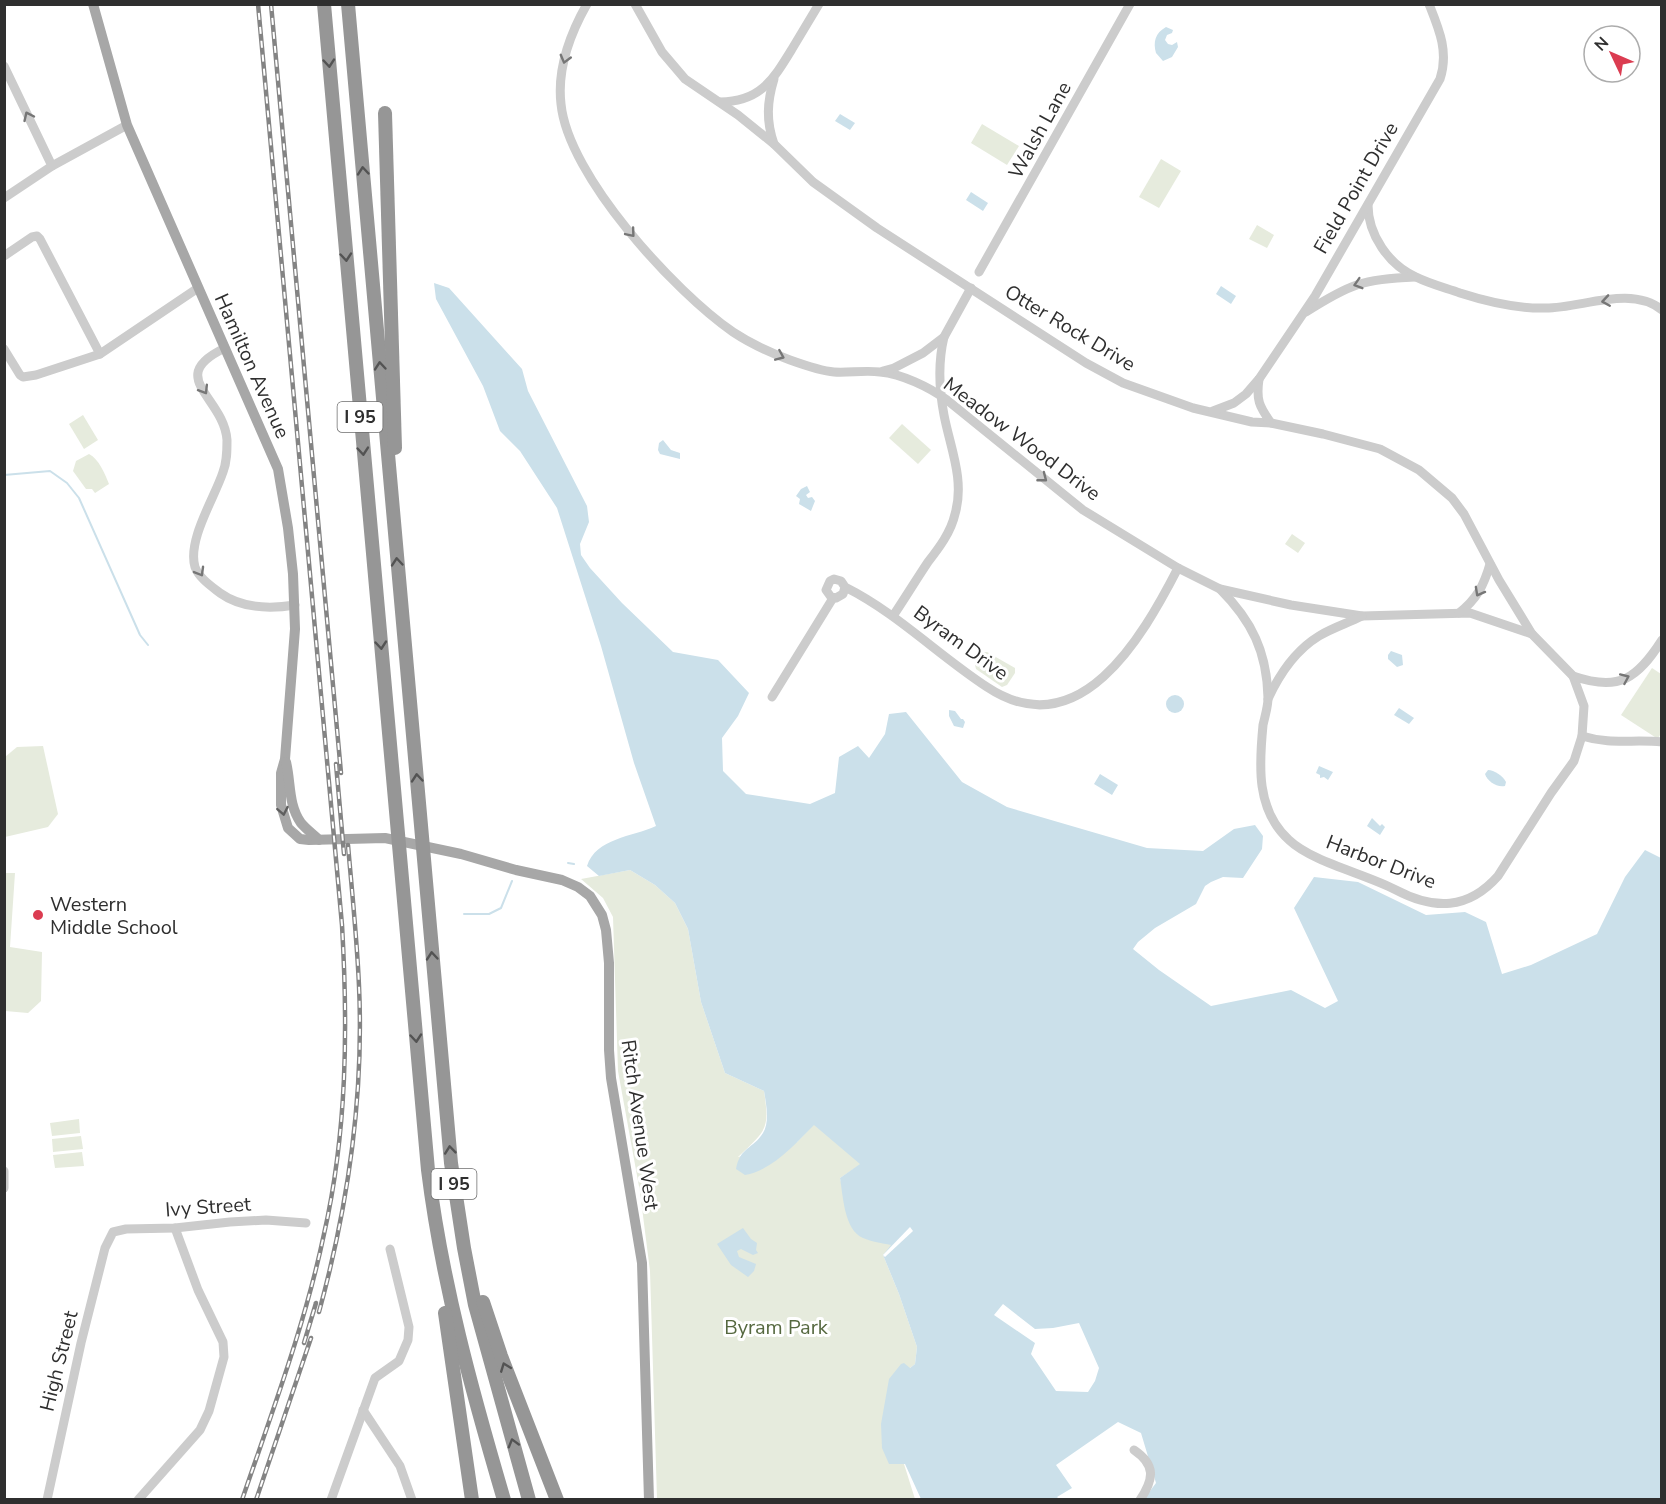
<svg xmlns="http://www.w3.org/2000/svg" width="1666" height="1504" font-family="'Nunito Sans',sans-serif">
<rect width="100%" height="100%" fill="#fff"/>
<!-- green -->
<g fill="#e6ebdd">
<path d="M982,124L1019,146L1007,165L971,143Z"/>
<path d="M1161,159L1181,171L1159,208L1139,197Z"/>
<path d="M1257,225L1274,235L1267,248L1249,239Z"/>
<path d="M83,415L98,440L84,449L69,424Z"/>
<path d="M902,424L931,450L918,464L889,438Z"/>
<path d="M89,454C99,459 105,474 109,484L95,493L92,489H86L73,471L76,461Z"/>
<path d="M1292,534L1305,543L1298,553L1285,544Z"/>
<path d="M983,652H987L1015,668V673L1007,685L1002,687L976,669L975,665Z"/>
<path d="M1652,668L1661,674V733L1658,739L1621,715Z"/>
<path d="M43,746L58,814L48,827L5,837V757L17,747Z"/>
<path d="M630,870L655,885L675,903L688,929L701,1002L725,1073L764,1091C770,1130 766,1130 738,1157L797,1142L814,1124L861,1164L840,1178L852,1227L892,1245L883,1255L899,1294L917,1347L915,1364L910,1368L914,1376L948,1280L891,1441L904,1464L915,1499H657L650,1271L640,1192L618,1071L613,917L603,898L581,879Z"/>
<path d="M5,873H15L10,947L42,952L41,1001L28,1013L5,1011Z"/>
<path d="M79,1119L80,1133L52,1136L50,1123Z"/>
<path d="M81,1136L83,1149L53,1152L52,1139Z"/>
<path d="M82,1152L84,1166L55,1168L53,1155Z"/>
</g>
<!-- water -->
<g fill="#cbe0ea" fill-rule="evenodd">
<path d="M1166,27L1173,30L1172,33L1167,35L1165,40L1168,44L1172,45L1177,42L1178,47L1172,57L1163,61L1156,53C1153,42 1155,33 1166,27Z"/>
<path d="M840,114L855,123L850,130L835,121Z"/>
<path d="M971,192L988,203L983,211L966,200Z"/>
<path d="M434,283L449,288L522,369L528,391L587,506L589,522L580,544L581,555L590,568L622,603L673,652L718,660L749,693L738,716L722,738L723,771L746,794L810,804L835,793L839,757L858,746L869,758L885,734L889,714L906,712L962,782L1007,807L1147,848L1203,851L1234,829L1255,825L1263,836L1262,849L1243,878L1223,877L1211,882L1205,886L1196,904L1155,928L1138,942L1133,949L1159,970L1211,1006L1291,990L1325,1008L1338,1001L1294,908L1314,877L1358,882L1426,915L1465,912L1486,922L1502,974L1531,965L1597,934L1625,877L1645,850L1661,858V1499H1144L1156,1483L1141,1433L1118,1422L1056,1465L1072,1488L1057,1497L1059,1499H921L905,1464H889L882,1448L881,1424L889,1379L901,1364L904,1363L910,1368L915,1364L917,1347L899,1294L883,1255L891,1245C882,1243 872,1242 863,1238C844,1230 843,1195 840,1178L860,1164L814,1125C795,1144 773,1170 745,1175L736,1169C740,1147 753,1149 763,1133C770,1122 766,1103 764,1091L725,1073L701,1002L688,929L675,903L655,885L630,870L599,876L587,866C596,838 632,837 656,826L634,763L601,646L557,508L520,451L500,431L483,386L436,299ZM1003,1304L1035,1329L1053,1328L1079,1323L1099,1368L1095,1381L1088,1392L1056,1391L1031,1354L1035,1343L994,1315Z"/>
<path d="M1221,286L1236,296L1231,304L1216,294Z"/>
<path d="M663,440L671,450L680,453V459L660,454L658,450L659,443Z"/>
<path d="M807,486L810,492L806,495L808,498L812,497L815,501L811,511L799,504L800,499L796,496L801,489Z"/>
<path d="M1391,651L1402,655L1403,665L1397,667L1388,659V655Z"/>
<circle cx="1175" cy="704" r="9"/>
<path d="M1399,708L1414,718L1409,724L1394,715Z"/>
<path d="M949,710L955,711L961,719H963L965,722L963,728L954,726L949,716Z"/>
<path d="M1319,766L1333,772L1328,780L1324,777L1320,778V775L1316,773Z"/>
<path d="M1488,770C1494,770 1503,776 1506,782L1505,786C1497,788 1487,781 1485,774Z"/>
<path d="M1100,774L1118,785L1112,795L1094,784Z"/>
<path d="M1372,818L1380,826L1382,824L1385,827L1380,835L1367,826Z"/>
<path d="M743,1228L751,1239L757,1243L756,1250L758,1253L753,1255L741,1249L737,1251L739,1257L756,1264L754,1271L748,1277L731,1265L717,1244Z"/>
</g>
<!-- pier -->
<path fill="#fff" d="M910,1227L913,1231L885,1257L883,1255Z"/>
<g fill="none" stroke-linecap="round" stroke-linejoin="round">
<!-- stream -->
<g stroke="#cbe0ea" stroke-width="2">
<path d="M4,475L50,471L67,483L79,498L140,635L148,645"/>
<path d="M568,863L574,864"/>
<path d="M464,914H489L501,908L512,881"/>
</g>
<!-- minor -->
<g stroke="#ccc" stroke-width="9">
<path d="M587,4C570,34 557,70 561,104C568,176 675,292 733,332C751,344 771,353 790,360C804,365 821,371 834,372C849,373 865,370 880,372C902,374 929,387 947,400L1083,510L1178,568L1220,589L1291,605L1362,616L1470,613L1532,634"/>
<path d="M635,4L662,52L685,79L738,115L774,144L813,182L877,228L1086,363L1123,383L1193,408L1252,422L1271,423L1323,434L1380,449L1419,470L1452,498L1464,514L1499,580L1532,634L1573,676L1584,706L1582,736L1574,761L1551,793L1498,876C1468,910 1434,910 1396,890C1366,874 1312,862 1289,840C1256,810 1259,766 1263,725C1265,716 1268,707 1268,698C1267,652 1252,621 1220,589"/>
<path d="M4,66L52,166"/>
<path d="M774,79C767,102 766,121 774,144"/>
<path d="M720,102C760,102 773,80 792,49C801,34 810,19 819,4"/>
<path d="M4,198L52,166L127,125"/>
<path d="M1368,205C1368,235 1389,265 1416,277C1430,284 1446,288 1460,293C1488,302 1516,309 1546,308C1582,308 1631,285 1662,310"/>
<path d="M4,256L32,237L37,236L40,239L100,354"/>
<path d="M979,272L1130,4"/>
<path d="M1306,312C1350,284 1363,279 1415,277"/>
<path d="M225,348C164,377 224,397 227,440C227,451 227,462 223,472C215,497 187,540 195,567C199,578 211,586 220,593C241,608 270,609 295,605"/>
<path d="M4,349L20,375L23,377L36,375L100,354L198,288"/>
<path d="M883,371L894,368L923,353L944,337L971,288"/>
<path d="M1259,379C1256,400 1259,406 1271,423"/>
<path d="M1213,411L1234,403L1246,394L1259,379L1315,296L1440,79C1449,52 1439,29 1429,4"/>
<path d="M845,587L843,594L836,598L831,597L826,590L830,581L834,579L841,581L845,587C897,613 938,655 987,687C1079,748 1142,638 1178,568"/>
<path d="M1459,613C1477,599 1484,585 1490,564"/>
<path d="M893,616C905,598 916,580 928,562C939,548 951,532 955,514C965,480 950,447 944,415C939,389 938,362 944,337"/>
<path d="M1573,676C1619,692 1637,679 1662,640"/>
<path d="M772,697L833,598"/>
<path d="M1268,699C1279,675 1296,650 1319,636C1332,628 1348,623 1362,616"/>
<path d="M1582,736C1611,745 1633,739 1662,742"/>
<path d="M4,1171V1188"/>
<path d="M363,1410L400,1466L412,1500"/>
<path d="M1134,1450C1156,1465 1154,1479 1140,1500"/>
<path d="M47,1500L81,1343L105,1248L113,1232L126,1229L175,1228L230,1222L266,1220L306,1223"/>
<path d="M138,1500L200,1430L209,1411L224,1357L223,1342L198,1290L175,1228"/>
<path d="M331,1500L375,1378L399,1361L408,1340L409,1327L390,1249"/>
</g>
<!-- major -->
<g stroke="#a7a7a7" stroke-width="10">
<path d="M93,4L127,125L278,469L288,528L293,574L295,629L285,759L281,773V805L288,828L300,839L309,840L385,838L461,854L516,870L562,880L578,887L590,896L602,915L606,930L609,963V1050L611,1078L642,1263L649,1500"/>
<path d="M286,762C291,782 288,805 301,823C306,829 313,834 319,840"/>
</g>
<!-- highway -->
<g stroke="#969696" stroke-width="14">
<path d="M324,4L428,1170C442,1283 472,1391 504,1500"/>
<path d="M348,4L451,1163L464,1248L475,1305L529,1500"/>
<path d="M385,113L395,448"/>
<path d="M483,1302L501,1356L557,1500"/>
<path d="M445,1313L472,1500"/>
</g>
<!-- rail casing -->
<g stroke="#848484" stroke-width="4.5">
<g id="rail">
<path d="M271,4L341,773"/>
<path d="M336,764L344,854"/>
<path d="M319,1312C348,1206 364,1096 359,986C357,939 352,892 348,845"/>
<path d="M304,1343L316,1303"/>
<path d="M242,1500C272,1412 305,1325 324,1234C347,1132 348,1029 342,925L258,4"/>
<path d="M256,1500L311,1338"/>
</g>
</g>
<!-- rail -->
<use href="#rail" stroke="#fff" stroke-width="2" stroke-dasharray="7" stroke-linecap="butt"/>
</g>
<!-- one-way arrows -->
<defs><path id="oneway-chevron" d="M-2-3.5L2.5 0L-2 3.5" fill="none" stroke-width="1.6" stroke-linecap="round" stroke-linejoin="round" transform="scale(1.5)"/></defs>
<g stroke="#767676">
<use href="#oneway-chevron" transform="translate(565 59) rotate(105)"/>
<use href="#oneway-chevron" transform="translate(28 116) rotate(-115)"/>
<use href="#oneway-chevron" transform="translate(631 233) rotate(50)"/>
<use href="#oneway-chevron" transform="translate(1358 284) rotate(163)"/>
<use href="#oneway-chevron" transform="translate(1606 301) rotate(171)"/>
<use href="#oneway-chevron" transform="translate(780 356) rotate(23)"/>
<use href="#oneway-chevron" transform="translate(204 390) rotate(58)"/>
<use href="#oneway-chevron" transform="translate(1043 478) rotate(38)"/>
<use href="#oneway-chevron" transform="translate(200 572) rotate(60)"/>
<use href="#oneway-chevron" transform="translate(1479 592) rotate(119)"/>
<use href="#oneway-chevron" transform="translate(1625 678) rotate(-24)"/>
</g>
<g stroke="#535353">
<use href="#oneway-chevron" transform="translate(329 63) rotate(85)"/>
<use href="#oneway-chevron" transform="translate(363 171) rotate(-95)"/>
<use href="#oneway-chevron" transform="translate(346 257) rotate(85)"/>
<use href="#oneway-chevron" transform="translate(380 366) rotate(-95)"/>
<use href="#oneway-chevron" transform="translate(363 451) rotate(85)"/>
<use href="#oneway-chevron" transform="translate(397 562) rotate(-95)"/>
<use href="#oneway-chevron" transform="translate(381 645) rotate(85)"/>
<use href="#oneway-chevron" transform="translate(417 778) rotate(-95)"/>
<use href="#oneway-chevron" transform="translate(432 956) rotate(-95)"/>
<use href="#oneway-chevron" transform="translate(416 1038) rotate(85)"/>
<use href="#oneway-chevron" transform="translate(450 1150) rotate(-96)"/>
<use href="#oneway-chevron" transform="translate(505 1367) rotate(-111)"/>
<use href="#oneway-chevron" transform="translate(513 1443) rotate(-106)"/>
</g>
<use stroke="#5f5f5f" href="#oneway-chevron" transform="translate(283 811) rotate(79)"/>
<!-- markers -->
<circle fill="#db3c51" stroke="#fff" stroke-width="2" cx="38" cy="915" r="6"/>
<g text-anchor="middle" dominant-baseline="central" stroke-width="6" stroke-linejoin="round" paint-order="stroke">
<!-- shield labels -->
<g fill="#fff" stroke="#6d6d6d" stroke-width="1.5">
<rect x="337.5" y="402" width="45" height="30" rx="4.5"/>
<rect x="431.5" y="1169" width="45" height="30" rx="4.5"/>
</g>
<g font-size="18" font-weight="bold" fill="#2f2f2f">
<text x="360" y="417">I 95</text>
<text x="454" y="1184">I 95</text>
</g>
<!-- street labels -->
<g font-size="20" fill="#2f2f2f" stroke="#fff">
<text transform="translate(1040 130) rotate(-61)">Walsh Lane</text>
<text transform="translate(1356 188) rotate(-60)">Field Point Drive</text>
<text transform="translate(1070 328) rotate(31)">Otter Rock Drive</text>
<text transform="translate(252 366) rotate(66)">Hamilton Avenue</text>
<text transform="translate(1022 439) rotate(37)">Meadow Wood Drive</text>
<text transform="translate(961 643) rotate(36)">Byram Drive</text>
<text transform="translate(1381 862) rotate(21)">Harbor Drive</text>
<text transform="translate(640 1125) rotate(82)">Ritch Avenue West</text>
<text transform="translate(208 1207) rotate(-4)">Ivy Street</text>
<text transform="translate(59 1361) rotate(-76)">High Street</text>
</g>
<!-- poi labels -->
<g font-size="20" fill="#2f2f2f" stroke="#fff" text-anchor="start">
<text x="50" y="904">Western<tspan x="50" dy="23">Middle School</tspan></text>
</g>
<!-- park labels -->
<g font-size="20" fill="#55683f" stroke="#fff">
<text x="776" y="1327">Byram Park</text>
</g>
</g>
<!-- border -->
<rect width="1666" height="1504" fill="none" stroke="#2f2f2f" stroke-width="12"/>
<!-- north arrow -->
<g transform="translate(1612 54) rotate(314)"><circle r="28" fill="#ffffff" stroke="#acacac" stroke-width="1.5"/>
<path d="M0-4.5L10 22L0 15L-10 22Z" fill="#db3c51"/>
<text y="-9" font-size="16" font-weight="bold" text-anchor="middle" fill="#2f2f2f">N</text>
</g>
</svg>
